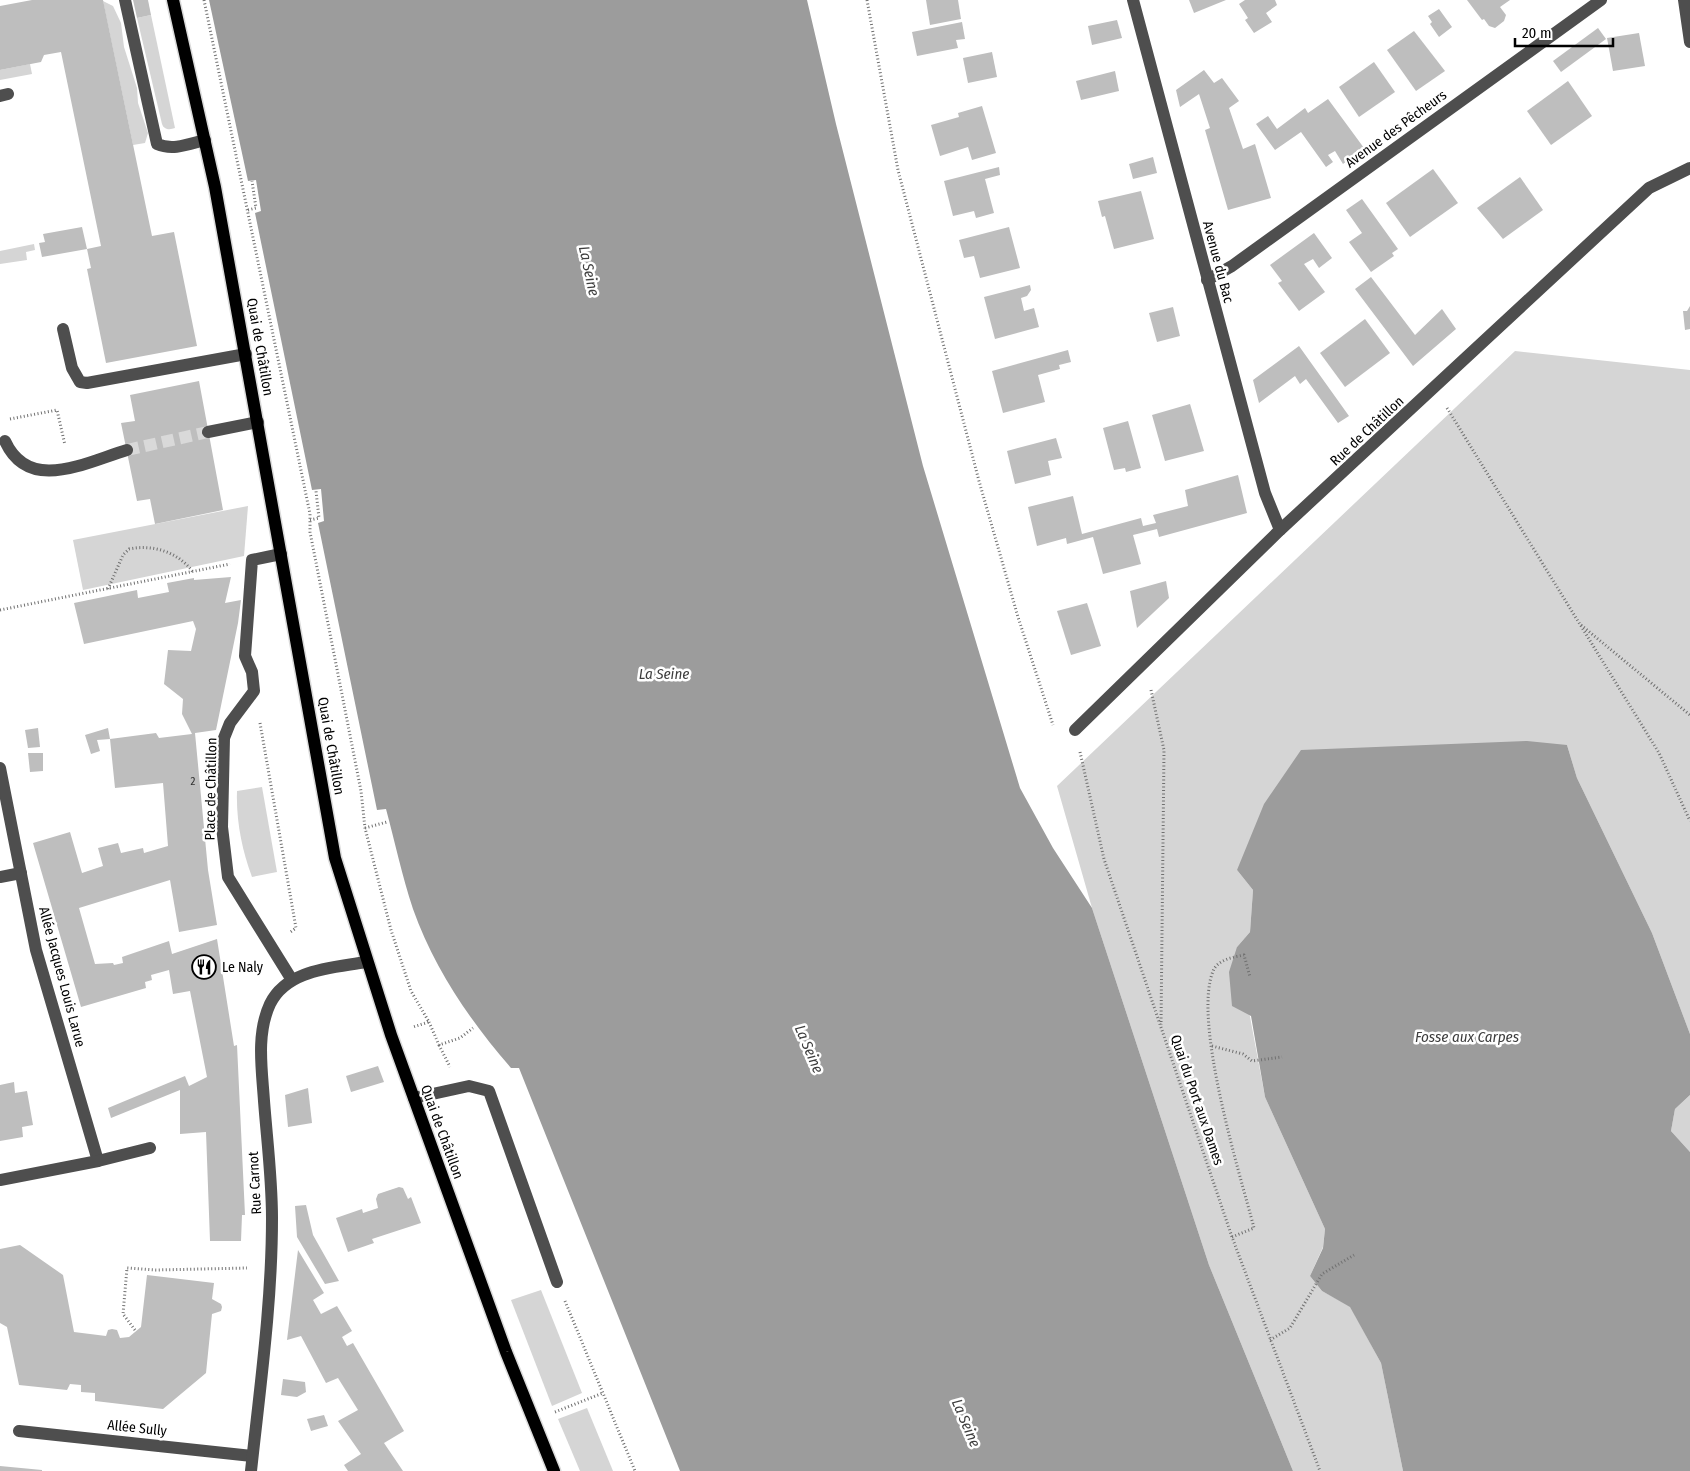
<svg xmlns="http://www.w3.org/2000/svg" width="1690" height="1471" font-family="'Fira Sans Condensed',sans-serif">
<rect width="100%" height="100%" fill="#fff"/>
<!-- green -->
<g fill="#d5d5d5">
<path d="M103,1L113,6L121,23L124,47L137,88L138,103L148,133L145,143L133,145Z"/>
<path d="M151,15L175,128C170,130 164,130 162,124L137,18Z"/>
<path d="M30,64L32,74L0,80V70Z"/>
<path d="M34,244L35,250L26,252L27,260L0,264V251Z"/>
<path d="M1515,351L1690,370V1034L1652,933L1577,778L1567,745L1237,870L1253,890L1250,932L1237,947L1265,1097L1325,1229L1323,1247L1310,1276L1322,1291L1350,1306L1381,1363L1403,1471H1293L1209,1265L1092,908L1057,786Z"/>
<path d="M248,506L244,556L83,590L73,540Z"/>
<path d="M262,787L277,872L252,877C242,850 236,821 237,791Z"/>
<path d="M1690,1095V1152L1671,1131L1675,1109Z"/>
<path d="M541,1290L582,1393L552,1406L511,1300Z"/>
<path d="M587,1408L613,1471H580L558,1419Z"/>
</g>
<!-- water -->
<g fill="#9c9c9c">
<path d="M209,0H807L836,124L923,466L1020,788L1053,848L1092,908L1209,1265L1293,1471H680L519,1068H511C470,1021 434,968 413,909C402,876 395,842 386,809L377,810L318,523L324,521L321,489L312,490L255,213L261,211L256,180L248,181Z"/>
<path d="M1527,741L1567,745L1577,778L1652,933L1690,1034V1095L1675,1109L1671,1131L1690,1152V1471H1403L1381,1363L1350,1307L1322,1291L1310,1276L1323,1248L1325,1229L1265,1097L1251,1016L1232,1006L1229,972L1237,947L1250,932L1253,890L1237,870L1264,804L1301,750Z"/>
</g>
<!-- building -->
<g fill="#bebebe">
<path d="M32,0H103L152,236L174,232L197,346L106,363L87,269L91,268L87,249L101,246L61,52L44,55L41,62L0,70V6Z"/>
<path d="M133,0H148L151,15L137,18Z"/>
<path d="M926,0H958L961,19L930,25Z"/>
<path d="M1189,0H1226L1194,13Z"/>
<path d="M1245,0H1275L1277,5L1266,13L1272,22L1254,33L1245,20L1248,18L1239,4Z"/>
<path d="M1467,0H1510L1500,7L1506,15L1504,21L1495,28L1489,26L1484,19L1482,20Z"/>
<path d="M1439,9L1452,27L1439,37L1430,24L1432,22L1428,16Z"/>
<path d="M1117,20L1122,38L1092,45L1088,26Z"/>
<path d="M962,22L965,39L956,40L958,48L917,56L912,32Z"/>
<path d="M1598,28L1606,39L1561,72L1553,61Z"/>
<path d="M1414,31L1445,71L1416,91L1387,50Z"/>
<path d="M1639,33L1645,66L1613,71L1607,38Z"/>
<path d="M992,52L997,77L968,83L963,58Z"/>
<path d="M1374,62L1395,92L1359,117L1339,87Z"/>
<path d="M1204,70L1214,83L1222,78L1239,101L1229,108L1243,149L1255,144L1271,198L1228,210L1205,130L1210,128L1199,94L1180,107L1176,90Z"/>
<path d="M1115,71L1119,91L1081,100L1076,81Z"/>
<path d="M1568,81L1592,116L1551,145L1527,111Z"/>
<path d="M1328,99L1364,148L1343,164L1335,151L1328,155L1333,162L1326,167L1301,132L1275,150L1256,124L1268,116L1277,129L1305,108L1308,113Z"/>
<path d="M982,106L996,153L972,160L968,147L940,156L931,125L959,117L958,113Z"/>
<path d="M1153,157L1157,173L1133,179L1129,164Z"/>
<path d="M999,167L1000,175L985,179L994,213L976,218L974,211L953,216L944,181Z"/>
<path d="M1433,169L1458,203L1410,237L1386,203Z"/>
<path d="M1520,177L1543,210L1503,239L1477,208Z"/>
<path d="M1141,191L1154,239L1114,249L1105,216L1102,217L1098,201Z"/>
<path d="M1362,199L1398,249L1392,253L1394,256L1371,272L1349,242L1362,233L1346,210Z"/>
<path d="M82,227L87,249L42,257L39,243L45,242L43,234Z"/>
<path d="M1009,227L1020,268L980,278L974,256L964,258L959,240Z"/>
<path d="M1314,233L1332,258L1319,268L1313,259L1304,264L1325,292L1299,311L1278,283L1282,281L1270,265Z"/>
<path d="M1371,277L1415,335L1442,309L1456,329L1413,366L1355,289Z"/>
<path d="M1030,285L1031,290L1027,296L1021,298L1024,311L1034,308L1039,327L995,339L984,297Z"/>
<path d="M1690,306V329L1685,330L1683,311H1687Z"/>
<path d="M1173,307L1180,336L1157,342L1149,313Z"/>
<path d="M1365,319L1390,353L1345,387L1320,353Z"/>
<path d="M1299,346L1349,416L1338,423L1306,379L1300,384L1295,376L1259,403L1253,380Z"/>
<path d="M1068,350L1071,362L1059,365L1060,369L1038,375L1045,402L1003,413L992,371Z"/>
<path d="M199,381L223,510L155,524L150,499L137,501L121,423L135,421L130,395Z"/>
<path d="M1190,404L1204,451L1165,461L1152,415Z"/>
<path d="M1128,421L1141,468L1126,472L1125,468L1114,470L1103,428Z"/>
<path d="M1056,438L1062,458L1048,461L1051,475L1015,484L1007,451Z"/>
<path d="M1238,475L1247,513L1159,537L1157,529L1133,535L1141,564L1103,574L1093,537L1067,544L1066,538L1037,546L1028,507L1073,496L1082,534L1141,518L1143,526L1156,523L1153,515L1188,506L1185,490Z"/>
<path d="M231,577L225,603L241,600L238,623L216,730L195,733L208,870L217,925L179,932L170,880L79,908L95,964L113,963L114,965L123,963L122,957L169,941L172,954L217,939L234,1046L237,1045L245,1215H242L241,1241H210L206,1132L180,1134V1090L111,1118L108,1108L185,1076L189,1086L207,1077L190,991L173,994L169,970L151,975L152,980L145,982L146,988L81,1007L33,843L70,832L82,873L103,866L98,848L118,843L121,853L143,848L144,853L168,846L163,783L115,788L110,739L156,733L159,738L192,734L182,714L183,699L164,684L168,650L191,651L196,629L193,621L84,644L74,603L137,590L138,598L169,592L167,583L194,578V580Z"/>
<path d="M1166,581L1169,598L1137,628L1130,591Z"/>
<path d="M1087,603L1101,646L1071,655L1057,611Z"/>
<path d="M38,728L40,747L28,748L25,730Z"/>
<path d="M108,728L110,739L97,740L100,751L91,754L85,735Z"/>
<path d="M28,753H43V771L30,772Z"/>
<path d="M378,1066L384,1082L351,1092L346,1076Z"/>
<path d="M14,1082L15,1093L27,1091L33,1125L22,1127L23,1137L0,1141V1085Z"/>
<path d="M308,1088L312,1123L288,1127L285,1095Z"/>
<path d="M399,1187L403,1188L408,1199L411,1197L421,1223L372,1239L374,1243L348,1252L336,1218L362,1209L363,1213L378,1208L376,1199L378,1194Z"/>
<path d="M306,1205L313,1235L339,1281L325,1284L297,1237L295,1206Z"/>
<path d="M20,1245L63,1275L74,1332L106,1336L108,1330L112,1329L117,1330L120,1338L129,1337L141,1327L147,1275L214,1283L212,1299L221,1304L222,1307L221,1311L212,1314L206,1373L163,1409L95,1401V1393L81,1392V1385L70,1384L67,1390L19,1385L7,1327L0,1323V1249Z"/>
<path d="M298,1250L324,1293L313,1300L321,1314L337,1306L352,1331L342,1337L347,1346L353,1343L404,1431L384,1443L403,1471H348L344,1465L361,1454L338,1421L358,1410L338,1378L326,1383L301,1336L287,1340Z"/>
<path d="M283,1379L305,1382L306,1392L297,1397L281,1395Z"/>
<path d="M324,1415L328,1426L311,1431L307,1419Z"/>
<path d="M0,1466L42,1470V1471H0Z"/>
</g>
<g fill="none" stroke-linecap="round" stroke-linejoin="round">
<!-- minor-tunnel -->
<path stroke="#d9d9d9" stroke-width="12" stroke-dasharray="12 6" stroke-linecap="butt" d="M127,450L208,432"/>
<!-- major casing -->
<g stroke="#dbdbdb" stroke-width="15">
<path id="major" d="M173,0L215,187L335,858L391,1035L506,1352L554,1471"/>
</g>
<!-- path -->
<g stroke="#707070" stroke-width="3" stroke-dasharray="1 2.5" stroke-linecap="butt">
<path d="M204,0L310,514V532L361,791L365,828L391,930L411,991L429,1022L413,1027"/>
<path d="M867,0L898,170L979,481L1018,617L1053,725"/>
<path d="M248,210L256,208L252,181"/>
<path d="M1447,408L1659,753L1690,821"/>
<path d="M10,419L57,410L65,445"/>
<path d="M310,520L319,518L316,491"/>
<path d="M108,589L123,555L129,549C153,544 178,552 193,572"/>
<path d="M0,610L230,564"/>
<path d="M1581,625L1690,715"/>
<path d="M1151,690L1164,750L1161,1025"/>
<path d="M260,723L296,928L289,933"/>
<path d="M1080,752L1104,859L1232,1237L1320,1471"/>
<path d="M365,828L387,822"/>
<path d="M429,1022L439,1045L460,1038L473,1028"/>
<path d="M439,1045L450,1067"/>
<path d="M1212,1046L1243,1054L1252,1061L1282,1057"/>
<path d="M1232,1237L1254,1228C1240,1174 1191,1017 1214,969C1220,959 1234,957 1244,955L1250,977"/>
<path d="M565,1301L635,1471"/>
<path d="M135,1330L123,1314L127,1268L156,1270L247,1268"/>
<path d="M1270,1340L1290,1328L1322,1274L1354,1255"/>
<path d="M555,1412L603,1393"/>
</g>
<!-- minor -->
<g stroke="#4e4e4e" stroke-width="12">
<path d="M125,0L157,144C173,151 189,144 205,140"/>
<path d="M1133,0L1265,493L1280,530"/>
<path d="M1684,0L1690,42"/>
<path d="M0,96L8,94"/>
<path d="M1207,280L1232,266L1601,0"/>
<path d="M63,329L72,368L80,382L87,383L246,354"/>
<path d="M208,432L258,422"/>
<path d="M5,441C29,494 86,462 127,450"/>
<path d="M281,554L252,560L245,656L252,672L254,691L230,723L224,738L222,827L228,877L292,980"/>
<path d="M1075,730L1280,530L1649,188L1690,168"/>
<path d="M0,768L36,950L98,1161"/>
<path d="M0,877L21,873"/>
<path d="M414,1098L469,1086L489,1091L557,1282"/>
<path d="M0,1180L98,1161L150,1148"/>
<path d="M19,1431L252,1456"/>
<path d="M251,1471C260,1387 272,1303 272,1218C272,1179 267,1140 264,1101C262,1070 256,1034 270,1004C287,969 333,968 366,962"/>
</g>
<!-- major -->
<use href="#major" stroke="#000" stroke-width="12"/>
</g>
<!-- icons -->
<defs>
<g id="restaurant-ring" transform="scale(1.25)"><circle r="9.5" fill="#fff" stroke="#000" stroke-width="1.5"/><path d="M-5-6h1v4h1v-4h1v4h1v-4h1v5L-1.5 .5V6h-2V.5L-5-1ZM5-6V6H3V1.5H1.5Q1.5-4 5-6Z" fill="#000"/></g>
</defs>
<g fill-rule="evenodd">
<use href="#restaurant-ring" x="204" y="967"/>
</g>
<g text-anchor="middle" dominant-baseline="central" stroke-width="5" stroke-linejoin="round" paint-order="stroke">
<!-- number labels -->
<g font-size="11" fill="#303030">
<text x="193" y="781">2</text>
</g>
<!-- street labels -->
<g font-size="14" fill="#000" stroke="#fff">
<text transform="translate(1396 129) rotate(-36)">Avenue des Pêcheurs</text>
<text transform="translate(1218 262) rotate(75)">Avenue du Bac</text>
<text transform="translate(260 347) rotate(80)">Quai de Châtillon</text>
<text transform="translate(1367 431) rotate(-43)">Rue de Châtillon</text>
<text transform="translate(331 746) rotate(80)">Quai de Châtillon</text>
<text transform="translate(211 789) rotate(-89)">Place de Châtillon</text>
<text transform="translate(62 977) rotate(75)">Allée Jacques Louis Larue</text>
<text transform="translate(1197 1100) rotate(71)">Quai du Port aux Dames</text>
<text transform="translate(442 1132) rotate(70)">Quai de Châtillon</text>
<text transform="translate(255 1183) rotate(-93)">Rue Carnot</text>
<text transform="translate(137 1428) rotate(6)">Allée Sully</text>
</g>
<!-- poi labels -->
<g font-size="14" fill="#000" stroke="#fff" text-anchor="start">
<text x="222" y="967">Le Naly</text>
</g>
<!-- water labels -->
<g font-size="15" font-style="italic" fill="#3d3d3d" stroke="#fff">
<text transform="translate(589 271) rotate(78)">La Seine</text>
<text x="664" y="674">La Seine</text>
<text x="1467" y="1037">Fosse aux Carpes</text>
<text transform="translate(809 1049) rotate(67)">La Seine</text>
<text transform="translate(966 1423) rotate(67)">La Seine</text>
</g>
</g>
<!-- scale -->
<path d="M1515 38v8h98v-8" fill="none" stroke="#000000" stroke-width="2.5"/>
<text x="1522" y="38" font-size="15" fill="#000000" stroke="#ffffff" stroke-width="4" paint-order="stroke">20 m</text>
</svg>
